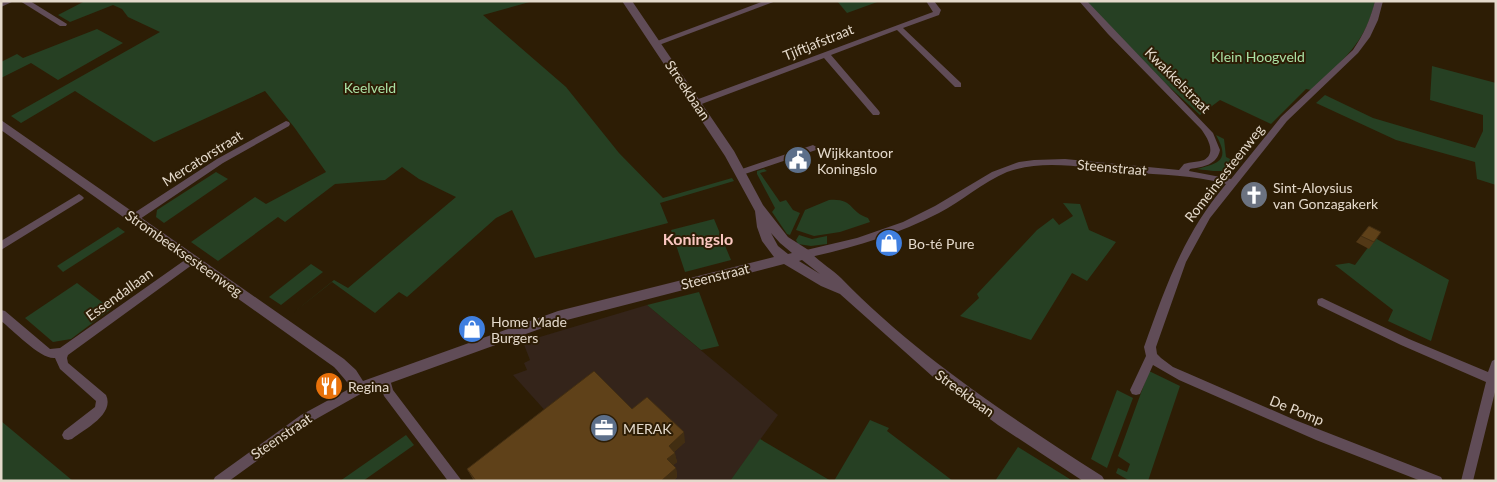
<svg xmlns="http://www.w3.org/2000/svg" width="1497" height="482" font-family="Lato,sans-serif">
<rect width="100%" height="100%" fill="#2d1d05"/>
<!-- commercial -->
<path fill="#34241a" d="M647,305L778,415L730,481H474L473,479L543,424L550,416L513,375L527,370L524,363L530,360L523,342Z"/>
<!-- green -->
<g fill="#264023">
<path d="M85,1H533L483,15L566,87L619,153L663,198L732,178L734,181L660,203L668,223L535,258L512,210L496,218L407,297L399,292L375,313L332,282L293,313L334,280L348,288L456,197L419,179L402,167L385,180L335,184L285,222L278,217L218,261L191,242L255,197L266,204L326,172L294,127L265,91L154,142L75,91L21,123L11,116L160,32L128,17L122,9L113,5L70,22L58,15Z"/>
<path d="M837,1H880L847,13Z"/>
<path d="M1086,1H1375C1366,43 1341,62 1311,90L1306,89L1271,124L1220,100L1200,115L1164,82Z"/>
<path d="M97,29L123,43L58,80L31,63L1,78V62L17,54L23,58Z"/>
<path d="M1432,66L1496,83V185L1477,179L1475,162L1396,140L1316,103L1325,95L1373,118L1475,148L1483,131V115L1430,100Z"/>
<path d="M1216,135L1224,139L1226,157L1234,161H1242C1230,175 1214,171 1197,169C1220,163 1230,160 1216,135Z"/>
<path d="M764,169L767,171L760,173L780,202L786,200L793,210L800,213L790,235L787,234L772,212L775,208L757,174V171Z"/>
<path d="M216,172L228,179L164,223L156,217L157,210Z"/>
<path d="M829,200C854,198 849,212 868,218L870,222L840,232L814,236L796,230L805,210Z"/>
<path d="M1063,203L1080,204L1089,230L1116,242L1087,281L1072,273L1031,340L960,316L979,298L977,294L1037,230L1053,218L1059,225L1073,216Z"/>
<path d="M714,219L731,260L685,272L671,230Z"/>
<path d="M118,227L125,232L63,272L57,266Z"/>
<path d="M799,235L812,239L827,236V244L811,246L798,244L796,240Z"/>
<path d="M1375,238L1449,280L1431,341L1388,321L1393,310L1335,265L1349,263L1355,265Z"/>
<path d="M311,264L323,272L281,305L269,297Z"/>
<path d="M77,283L111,309L71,339L53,342L25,318Z"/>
<path d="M699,292L719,346L701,350L647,305Z"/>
<path d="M1149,371L1180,386L1148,481H1130L1116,473L1118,468L1127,472L1130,464L1118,456Z"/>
<path d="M1117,390L1133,398L1107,468L1091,459Z"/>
<path d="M870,420L889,428L887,431L953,481H834Z"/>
<path d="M1,421L73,481H1Z"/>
<path d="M406,435L414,445L363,481H340Z"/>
<path d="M760,439L831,481H730Z"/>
<path d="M1018,447L1073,481H995Z"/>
</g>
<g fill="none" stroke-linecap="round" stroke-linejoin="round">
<!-- minor -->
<g fill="#604c57" fill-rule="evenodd">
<path d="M3,1H14L1,7V2Z"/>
<path d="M20,1H30L67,24L66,26H60Z"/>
<path d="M764,1H776L659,45H656L652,43Z"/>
<path d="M926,1H934L941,10L939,15L903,28L961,83V87H955L897,30L831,55L879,111L880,113L879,115H873L824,58L699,105L696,106L692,103L693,101L933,12Z"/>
<path d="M1079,1H1087L1213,133L1220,150C1217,165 1203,167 1190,169L1189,171L1231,179L1281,117L1353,50C1364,34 1370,20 1375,1H1383L1378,20L1370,37L1358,53L1287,121L1210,218L1186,262L1156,347L1157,354L1161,358L1173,367L1187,373L1295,420L1441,477L1443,481H1421L1316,440L1179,380L1153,365L1140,394L1136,395L1132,394L1130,390L1146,356L1144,347C1166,286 1183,235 1226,184C1194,175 1161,175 1128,172C1089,169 1046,158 1007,172C983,182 962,201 939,213C897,235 852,248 806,258L802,257L801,254L802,251L857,238L903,222L935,206L992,172L1019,162L1034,160L1065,159L1179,170L1184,164C1190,162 1198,162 1204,160C1217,153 1207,137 1201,129L1108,34Z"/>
<path d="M286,121L289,122L290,124L289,126L223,163L137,221H131L129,218L131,215L217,159Z"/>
<path d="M813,145L818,148L816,150L742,175L737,172L739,170Z"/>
<path d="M79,194L82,196L84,198L82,200L1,250V241Z"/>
<path d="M192,255L196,256L197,259L196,262L68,355L67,358L68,363L106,395C115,414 85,429 72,439L68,440L64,439L62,435L64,431L95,407L96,401L60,369L55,358C41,360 13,330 1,321V310L5,311L50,349L60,348Z"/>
<path d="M1322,298L1409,339L1488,372L1492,361L1496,359V388L1473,481H1461L1486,382L1401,345L1318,305L1317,302L1318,299Z"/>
<path d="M385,375L389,376L393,390L462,481H448L384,396L379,380L381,376Z"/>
<path d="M360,383L364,384L366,388L364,392L309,423L229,481H213L215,477L301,415Z"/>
</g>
<!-- tertiary -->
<path fill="#604c57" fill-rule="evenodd" d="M622,1H632L734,151L763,205L788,237L810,251C815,259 833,270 841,278C918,357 1010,417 1102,476L1105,481H1083L998,425L932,376L840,294L821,286L784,264L559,322L360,394C354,392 341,374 334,367L1,130V120L344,359L356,370L363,381L558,311L774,257L762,241L757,227L755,211L725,156ZM771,233L780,243L792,253L788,254L778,246ZM802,260L820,274L799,261Z"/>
</g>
<!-- wall -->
<g fill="#523816">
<path d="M1369,226L1374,242L1369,249L1356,242Z"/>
<path d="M632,409L685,442L674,452L677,462L673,465L676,468L677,477L673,481H474L467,469Z"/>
</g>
<!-- shaded-wall -->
<g fill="#422e12">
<path d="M684,432L685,442L670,456L669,446Z"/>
<path d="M675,453L677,462L669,469L667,459Z"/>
<path d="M676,468L677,477L673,481H661Z"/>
</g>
<!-- building -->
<g fill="#5f4119" stroke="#422e12">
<path d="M1369,226L1381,232L1374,242L1361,236Z"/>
<path d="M594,371L632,409L647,397L684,432L669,446L675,453L667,459L676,468L661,481H476L467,469Z"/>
</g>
<!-- icons -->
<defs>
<g id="civic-disc" transform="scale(1.4375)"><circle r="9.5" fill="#5c6f8a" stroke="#2d1d05"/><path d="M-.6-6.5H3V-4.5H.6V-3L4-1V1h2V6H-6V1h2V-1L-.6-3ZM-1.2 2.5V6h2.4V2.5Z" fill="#fff"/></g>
<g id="church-disc" transform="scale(1.4375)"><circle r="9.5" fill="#6b7280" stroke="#2d1d05"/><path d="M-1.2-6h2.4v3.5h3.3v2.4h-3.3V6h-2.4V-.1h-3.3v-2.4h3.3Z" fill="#fff"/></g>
<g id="shop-disc" transform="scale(1.4375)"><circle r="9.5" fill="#3f7fe0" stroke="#2d1d05"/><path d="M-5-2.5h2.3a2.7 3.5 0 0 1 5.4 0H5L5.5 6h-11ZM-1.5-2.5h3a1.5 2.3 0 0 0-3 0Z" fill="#fff"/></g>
<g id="restaurant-disc" transform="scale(1.4375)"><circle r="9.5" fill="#e8710a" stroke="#2d1d05"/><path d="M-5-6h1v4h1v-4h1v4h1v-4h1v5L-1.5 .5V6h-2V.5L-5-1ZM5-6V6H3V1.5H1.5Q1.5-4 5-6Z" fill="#fff"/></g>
<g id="office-disc" transform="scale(1.4375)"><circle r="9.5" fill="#5c6f8a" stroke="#2d1d05"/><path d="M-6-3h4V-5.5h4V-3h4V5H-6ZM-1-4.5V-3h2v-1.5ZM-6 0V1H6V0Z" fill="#fff"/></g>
</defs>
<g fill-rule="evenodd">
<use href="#civic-disc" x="798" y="160"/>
<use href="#church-disc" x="1254" y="195"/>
<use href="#shop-disc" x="889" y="243"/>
<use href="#shop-disc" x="472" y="329"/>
<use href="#restaurant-disc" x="329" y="386"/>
<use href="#office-disc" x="604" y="428"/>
</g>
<g text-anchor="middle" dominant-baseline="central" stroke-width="4" stroke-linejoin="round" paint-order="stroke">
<!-- street labels -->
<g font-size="14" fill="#e4d9cb" stroke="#2d1d05">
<text transform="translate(818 42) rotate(-22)">Tjiftjafstraat</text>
<text transform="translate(1178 80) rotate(45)">Kwakkelstraat</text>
<text transform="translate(688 90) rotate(56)">Streekbaan</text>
<text transform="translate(202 158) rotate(-32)">Mercatorstraat</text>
<text transform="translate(1112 167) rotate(5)">Steenstraat</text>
<text transform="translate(1224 173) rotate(-52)">Romeinsesteenweg</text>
<text transform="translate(184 253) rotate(35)">Strombeeksesteenweg</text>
<text transform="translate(715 276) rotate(-14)">Steenstraat</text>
<text transform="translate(119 294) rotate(-36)">Essendallaan</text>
<text transform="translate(965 393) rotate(36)">Streekbaan</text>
<text transform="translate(1297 410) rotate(22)">De Pomp</text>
<text transform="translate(281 436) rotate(-34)">Steenstraat</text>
</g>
<!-- park labels -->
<g font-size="14" fill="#aae0a4" stroke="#2d1d05">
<text x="1258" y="56">Klein Hoogveld</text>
<text x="370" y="87">Keelveld</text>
</g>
<!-- poi labels -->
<g font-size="14" fill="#e4d9cb" stroke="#2d1d05" text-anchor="start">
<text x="817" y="152">Wijkkantoor<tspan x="817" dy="16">Koningslo</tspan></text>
<text x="1273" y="187">Sint-Aloysius<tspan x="1273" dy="16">van Gonzagakerk</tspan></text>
<text x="908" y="243">Bo-té Pure</text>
<text x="491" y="321">Home Made<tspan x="491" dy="16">Burgers</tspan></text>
<text x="348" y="386">Regina</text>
<text x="623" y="428">MERAK</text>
</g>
<!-- quarter labels -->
<g font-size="16" font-weight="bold" fill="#fac7c0" stroke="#2d1d05">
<text x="698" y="238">Koningslo</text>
</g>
</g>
<!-- border -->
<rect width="1497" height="482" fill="none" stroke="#e4d9cb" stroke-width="5"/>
</svg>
